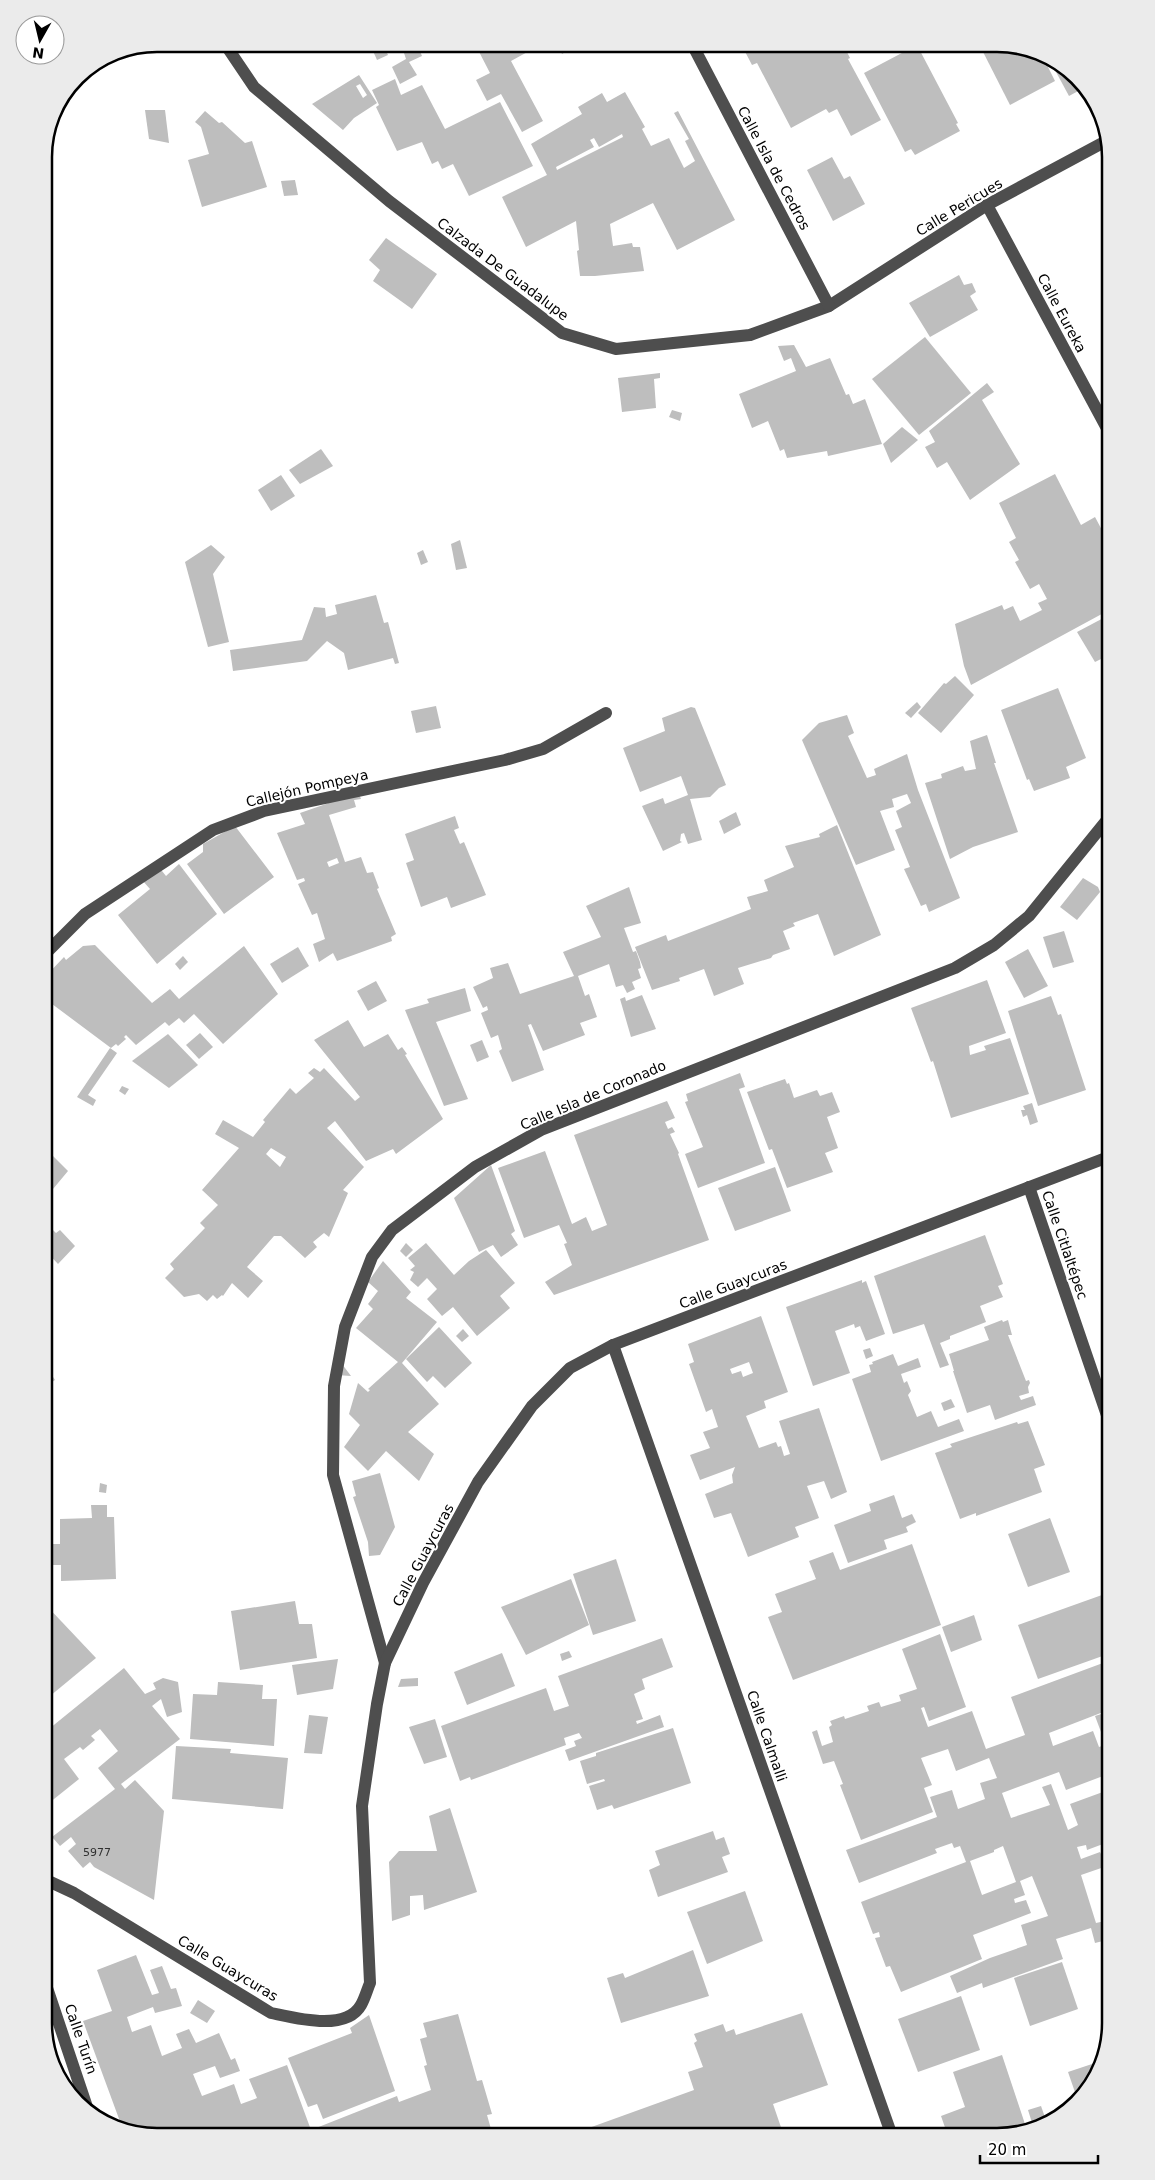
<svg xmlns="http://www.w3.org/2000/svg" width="1155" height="2180" font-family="'DejaVu Sans',sans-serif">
<rect width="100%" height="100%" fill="#fff"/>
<!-- building -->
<g fill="#bebebe" fill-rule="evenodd">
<path d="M415,44H417L422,56L409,62L417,75L400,84L392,67L406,59L403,50Z"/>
<path d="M451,44H474L456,53Z"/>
<path d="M475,44H542L511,61L543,121L522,132L501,94L487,101L476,80L490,73Z"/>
<path d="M557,44H580L562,54Z"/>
<path d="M741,44H787L789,46L793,44H843L850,58L848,59L881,120L851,136L837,109L829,113L826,109L791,128L757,63L752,65Z"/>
<path d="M979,44H1005L1043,57L1055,81L1010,105Z"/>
<path d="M917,45L958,123L956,124L960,131L915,155L911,149L905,152L864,73Z"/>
<path d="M146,46L123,58L120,51L134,48Z"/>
<path d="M384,46L388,55L377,60L373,51Z"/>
<path d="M1049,59L1061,63L1082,89L1069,96Z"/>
<path d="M359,75L377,103L354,118L343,130L312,104ZM360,84L367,95L363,98L356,86Z"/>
<path d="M395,79L401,95L422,85L445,129L500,102L533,166L469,196L453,164L442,169L438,161L432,164L422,142L397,151L376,107L379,105L372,90Z"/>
<path d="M625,92L645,127L642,129L651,146L669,138L684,168L695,161L685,141L689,139L674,113L678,111L735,220L677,250L653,203L610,224L613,246L632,243L633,247H640L644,271L595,276H580L577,251L579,250L576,221L526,247L502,197L547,175L531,144L582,114L578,107L602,93L607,102ZM622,134L623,137L557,170L556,167L594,147L590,140L594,138L599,147Z"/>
<path d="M145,110H165L169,143L149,139Z"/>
<path d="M205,111L219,123L222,122L245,143L252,141L267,187L202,207L188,160L209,154L201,127L195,122Z"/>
<path d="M832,157L844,179L850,176L865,204L833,221L807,170Z"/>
<path d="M295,180L298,195L284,196L281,181Z"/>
<path d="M386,238L437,274L412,309L373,281L380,270L369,260Z"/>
<path d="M959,275L964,285L972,283L976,292L970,296L978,310L930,337L909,303Z"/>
<path d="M925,337L971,393L919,435L872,379Z"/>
<path d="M794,345L806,367L830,358L846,395L849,394L853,404L865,399L882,444L828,456L827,451L787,458L784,449L780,451L768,421L752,428L739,394L796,371L791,358L784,361L778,346Z"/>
<path d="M660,373V378L654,379L656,408L622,412L618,378Z"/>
<path d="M987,383L994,392L982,400L1020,464L970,500L947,462L937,468L925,447L935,442L929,431Z"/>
<path d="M672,410L682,413L680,421L669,417Z"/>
<path d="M902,427L918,440L891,463L883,444Z"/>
<path d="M321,449L333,466L300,484L289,470Z"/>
<path d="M1055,474L1081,525L1095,517L1111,547V556L1109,557L1111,561V609L971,685L964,666L955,624L1002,605L1004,610L1013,606L1020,621L1042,610L1038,603L1047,599L1039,584L1030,589L1015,562L1019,560L1009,542L1016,538L999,503Z"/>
<path d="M281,475L295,496L271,511L258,490Z"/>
<path d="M460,540L467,568L456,570L451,544Z"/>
<path d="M211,545L225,557L213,574L229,642L208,647L185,562Z"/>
<path d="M423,550L428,562L421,565L417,553Z"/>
<path d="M44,564L53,595L44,597Z"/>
<path d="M376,595L384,623L388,622L399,663L395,664L393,658L348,670L344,653L327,641L307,661L233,671L230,650L302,640L314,607L325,608L326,617L337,614L335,605Z"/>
<path d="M1111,614V654L1095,662L1077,632Z"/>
<path d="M955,676L974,695L941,733L918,713L944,683L946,684Z"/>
<path d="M1058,688L1086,758L1066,767L1070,778L1034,791L1029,779L1027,780L1001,710Z"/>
<path d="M917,702L921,707L911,718L905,713Z"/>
<path d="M436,706L441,728L416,733L411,711Z"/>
<path d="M691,707L695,708L726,785L719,788L710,797L690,799L702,840L688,844L684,833L681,834L680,841L682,842L663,851L642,806L663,798L665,804L688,795L681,776L640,792L623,748L665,731L662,718Z"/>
<path d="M847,715L854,733L848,736L867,778L876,775L874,769L907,754L918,790L960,898L929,912L926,904L921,906L904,869L910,867L895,830L902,827L896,811L911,803L907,794L892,799L894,807L880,811L895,850L856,865L802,740L819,723Z"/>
<path d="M987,735L996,763H994L1018,832L973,847L950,859L925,783L942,778L941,774L963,766L965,771L976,769L970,741Z"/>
<path d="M357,789L361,799L354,800L356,807L329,815L345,862L361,857L367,873L373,872L379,888L377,889L396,934L391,937L392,941L337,961L333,953L319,962L313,944L325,939L317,913L312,915L298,884L305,881L304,878L297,880L277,833L305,824L300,813L326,804ZM337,858L339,863L329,867L327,862Z"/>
<path d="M736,812L741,825L724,834L719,821Z"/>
<path d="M455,816L459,828L454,830L460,844L464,842L486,895L451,908L447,897L421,907L406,863L414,860L405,834Z"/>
<path d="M837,825L881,935L834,956L818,914L793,923L795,926L783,931L790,949L773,955L771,958L738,968L744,984L714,996L704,969L679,978L680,981L652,990L635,947L666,935L668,941L751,909L747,897L768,891L764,880L794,867L785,846L820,837L819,834Z"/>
<path d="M235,826L274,877L224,914L187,864L203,852V844Z"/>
<path d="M1111,844V855L1103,854Z"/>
<path d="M179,864L217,914L157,964L118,915L150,889L142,880L158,866L166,876Z"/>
<path d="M1083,878L1098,887L1100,892L1077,920L1060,907Z"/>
<path d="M629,887L641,923L624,928L633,952L636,951L640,962L641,968L638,969L641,978L632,982L635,989L627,993L623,985L616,987L609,964L578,976L585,996L589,994L597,1017L580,1023L585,1035L543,1051L531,1024L528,1025L544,1070L512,1082L499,1051L502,1049L498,1035L491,1038L481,1013L488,1010L487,1006L483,1008L473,987L493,978L490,968L508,963L520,994L574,976L563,952L601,937L586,906Z"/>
<path d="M1064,931L1074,962L1053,968L1043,937Z"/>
<path d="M95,945L152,1003L170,989L179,999L244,946L278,994L223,1044L194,1014L184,1023L179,1018L169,1026L165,1022L136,1045L126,1035L124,1037L126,1039L118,1046L116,1044L111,1048L44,998V978L64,957L66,960L83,946Z"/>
<path d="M298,947L309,966L282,983L270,964Z"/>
<path d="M1028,949L1048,986L1024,998L1005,962Z"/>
<path d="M183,956L188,962L180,970L175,964Z"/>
<path d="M987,980L1006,1033L969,1046L970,1055L986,1050L984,1046L1010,1038L1029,1094L951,1118L933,1061L931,1062L911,1008Z"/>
<path d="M1111,980V1001L1104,982Z"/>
<path d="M376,981L387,1001L368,1011L357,991Z"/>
<path d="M465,988L471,1011L436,1022L468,1099L444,1106L405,1010L429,1003L427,999Z"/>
<path d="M642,995L656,1029L631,1037L620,999L625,997L626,1001Z"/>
<path d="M1051,996L1058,1015L1061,1014L1086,1090L1038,1106L1008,1011Z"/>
<path d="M348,1020L364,1047L388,1034L398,1050L402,1047L407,1054L405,1055L443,1119L396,1154L393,1149L366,1161L335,1121L327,1128L364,1167L343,1190L348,1193L329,1237L324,1233L313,1242L317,1247L305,1258L281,1236H274L247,1267L263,1281L248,1298L232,1283L223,1296L222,1295L217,1299L213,1295L207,1301L199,1294L184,1297L165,1278L174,1269L170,1264L205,1228L200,1223L218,1205L202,1190L239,1148L215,1134L223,1120L253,1137L265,1122L263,1120L290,1088L296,1094L314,1078L308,1073L314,1068L320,1072L324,1068L355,1101L360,1097L314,1040ZM271,1148L286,1157L280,1167L266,1154Z"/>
<path d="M200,1033L213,1047L199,1059L186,1045Z"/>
<path d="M168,1034L198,1065L169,1088L132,1061Z"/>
<path d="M482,1040L489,1057L477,1062L470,1045Z"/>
<path d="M110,1048L117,1053L88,1095L96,1100L93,1106L77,1097Z"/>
<path d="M740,1073L745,1087L739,1089L765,1163L698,1188L685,1154L703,1147L685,1102L688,1101L686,1094Z"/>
<path d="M785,1079L787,1084L789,1083L794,1098L817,1090L820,1096L832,1092L840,1112L827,1117L838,1148L825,1153L833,1172L787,1188L772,1149L769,1150L747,1092Z"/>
<path d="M122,1086L129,1089L125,1095L119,1091Z"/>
<path d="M667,1101L675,1118L665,1122L668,1129L672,1127L675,1132L670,1134L679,1153L678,1154L709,1240L554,1295L545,1282L572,1265L564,1244L567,1243L559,1225L524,1238L498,1168L545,1151L572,1224L586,1217L592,1231L607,1225L574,1135Z"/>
<path d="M1032,1103L1038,1122L1030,1125L1027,1115L1023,1117L1021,1110H1025L1023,1106Z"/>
<path d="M44,1147L68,1171L53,1189L51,1201L53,1204L44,1215Z"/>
<path d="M491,1165L515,1231L511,1234L518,1245L501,1257L493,1245L479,1252L454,1198Z"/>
<path d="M775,1167L791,1211L735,1231L718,1188Z"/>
<path d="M47,1224L56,1233L60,1230L75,1246L58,1264L44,1249V1227Z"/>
<path d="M985,1235L1003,1284L998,1286L1003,1297L980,1306L986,1322L950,1336V1339L940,1343L949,1365L940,1368L924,1324L893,1334L874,1276Z"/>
<path d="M406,1243L413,1250L406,1257L400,1251Z"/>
<path d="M426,1243L454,1275L469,1261L486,1250L515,1283L500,1296L510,1308L477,1336L453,1307L442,1316L427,1299L437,1289L427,1278L418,1287L410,1280L414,1272L410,1270L415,1266L408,1258Z"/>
<path d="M383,1261L411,1292L406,1298L437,1322L402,1363L439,1404L408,1432L434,1454L419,1481L386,1451L368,1471L344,1447L360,1425L349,1414L358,1383L368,1392L370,1390L368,1389L398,1362L356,1328L373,1309L368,1304L378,1291L368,1282Z"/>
<path d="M1111,1262V1277L1106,1263Z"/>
<path d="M862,1280V1283L866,1281L885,1334L866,1341L860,1326L855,1328L854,1324L835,1331L850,1373L813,1386L786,1307Z"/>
<path d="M761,1316L788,1392L764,1401L766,1408L746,1416L759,1448L776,1442L778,1447L781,1446L784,1456L790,1454L779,1421L819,1408L847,1492L831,1499L824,1481L807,1486L819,1518L795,1527L799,1537L748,1557L731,1513L714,1518L705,1494L733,1483L732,1475L735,1467L700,1480L690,1455L710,1448L703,1432L718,1427L712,1409L706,1412L689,1364L694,1362L688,1344ZM749,1362L753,1373L743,1377L741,1371L732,1374L730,1369Z"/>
<path d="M1002,1320L1003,1322L1008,1320L1012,1335H1008L1026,1381L1029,1380L1030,1383L1028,1387L1029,1393L1019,1396L1021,1400L1033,1396L1036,1405L995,1420L990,1405L967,1413L953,1371H954L949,1354L989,1340L984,1327Z"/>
<path d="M439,1327L472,1363L445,1388L433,1376L427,1382L406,1359Z"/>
<path d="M463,1329L469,1336L462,1342L456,1336Z"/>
<path d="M870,1348L873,1356L866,1359L863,1350Z"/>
<path d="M893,1354L898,1366L918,1358L921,1367L901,1374L904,1383L907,1381L911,1391L908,1395L917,1417L931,1411L938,1427L959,1419L964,1431L881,1461L852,1379L871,1372L869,1365L873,1364L872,1362Z"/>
<path d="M336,1356L351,1376L336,1375Z"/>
<path d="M44,1363L55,1380L44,1387Z"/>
<path d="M951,1399L955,1407L944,1411L941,1403Z"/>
<path d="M1028,1421L1045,1465L1034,1469L1042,1492L976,1516V1513L960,1519L935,1453L952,1447L950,1444L1017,1422L1018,1424Z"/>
<path d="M380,1473L395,1527L380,1555L369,1556L368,1542L353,1497L356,1496L352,1481Z"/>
<path d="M100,1483L107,1485L106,1493L99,1492Z"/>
<path d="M894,1495L902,1518L912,1514L916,1522L906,1527L908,1532L884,1540L887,1549L848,1563L834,1525L871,1511L869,1504Z"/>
<path d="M91,1505H107V1517H114L116,1579L61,1581V1565H48L49,1544H60V1519L92,1518Z"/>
<path d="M1050,1518L1070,1572L1028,1587L1008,1534Z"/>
<path d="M912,1544L941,1625L793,1680L768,1617L782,1612L775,1594L816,1579L809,1561L833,1552L840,1570Z"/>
<path d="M616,1559L636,1621L593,1635L573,1574Z"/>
<path d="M571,1579L589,1625L526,1655L501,1607Z"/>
<path d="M1102,1595L1111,1620V1653L1038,1679L1018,1625Z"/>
<path d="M295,1601L299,1624H312L317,1658L240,1670L231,1611Z"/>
<path d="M44,1603L96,1658L44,1701Z"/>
<path d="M974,1615L982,1640L951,1652L942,1627Z"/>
<path d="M940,1634L966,1707L929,1721L924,1707L921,1708L928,1727L972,1711L986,1749L1025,1735L1011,1697L1111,1660V1709L1049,1733L1053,1746L1093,1731L1099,1747L1111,1743V1773L1066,1790L1059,1772L1002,1793L1011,1818L1050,1805L1042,1787L1051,1784L1068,1830L1078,1825L1070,1804L1111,1789V1841L1087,1850L1086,1845L1077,1847L1081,1859L1100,1852L1107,1866L1081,1875L1096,1923L1105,1921L1104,1918L1111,1916V1939L1095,1943L1091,1928L1056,1939L1063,1959L983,1988L982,1983L957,1993L950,1976L990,1958L1027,1945L1021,1925L1048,1916L1032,1876L1020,1881L1025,1895L1014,1899L1015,1903L1026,1900L1031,1913L973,1935L982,1959L901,1992L890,1966L886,1967L875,1938L880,1937L879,1932L873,1934L861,1902L966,1862L960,1846L954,1848L952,1843L935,1849L937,1853L859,1883L846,1850L937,1817L930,1797L952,1790L958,1809L985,1799L980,1783L997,1778L989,1758L956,1771L948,1749L921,1758L932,1785L924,1788L933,1812L861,1840L840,1785L843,1784L834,1761L823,1764L812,1732L817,1730L822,1746L833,1742L829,1727L832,1725L830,1721L844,1716L845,1719L869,1711L867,1706L879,1702L881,1707L901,1701L899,1695L917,1689L902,1649ZM1003,1846L1016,1882L982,1895L970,1861L994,1852V1850Z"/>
<path d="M662,1638L673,1667L642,1679L645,1689L634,1694L643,1719L636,1721L637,1724L660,1715L664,1727L569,1761L565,1750L576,1746L574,1741L582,1738L579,1733L564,1738L566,1745L471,1780L470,1777L460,1781L441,1726L546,1688L554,1711L569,1706L558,1676Z"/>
<path d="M569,1651L572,1657L562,1661L560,1654Z"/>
<path d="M502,1653L515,1686L467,1705L454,1672Z"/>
<path d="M338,1659L333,1689L297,1695L292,1665Z"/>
<path d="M124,1668L145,1694L156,1689L153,1683L163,1678L178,1682L182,1712L167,1717L161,1699L152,1706L180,1739L121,1784L125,1789L135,1780L164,1811L154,1900L94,1867L90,1862L83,1868L68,1851L76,1844L71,1837L60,1846L52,1837L115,1789L98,1768L118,1751L100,1729L91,1736L95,1740L83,1750L80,1747L64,1759L79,1779L44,1807V1733Z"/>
<path d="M418,1678V1686L398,1687L401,1679Z"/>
<path d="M218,1682L263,1685L262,1699H277L274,1746L190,1739L193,1694L217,1695Z"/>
<path d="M1111,1711V1729L1101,1732L1095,1716Z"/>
<path d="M309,1715L328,1717L322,1754L304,1753Z"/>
<path d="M435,1719L447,1757L424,1764L409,1727Z"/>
<path d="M673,1728L691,1783L614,1809L612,1805L597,1810L589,1786L605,1781L604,1779L587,1784L580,1761L596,1756V1753Z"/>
<path d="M176,1746L231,1749L230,1753L288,1758L283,1809L172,1799Z"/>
<path d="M450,1808L477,1892L424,1910L423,1895L410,1896V1915L392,1921L389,1862L399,1851H437L429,1816Z"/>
<path d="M713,1831L716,1840L724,1837L730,1854L722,1857L728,1872L658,1897L649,1870L660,1865L655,1851Z"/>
<path d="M745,1891L763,1941L707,1964L687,1912Z"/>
<path d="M693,1950L709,1996L621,2023L607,1978L623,1973L625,1978Z"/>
<path d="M136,1955L152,1995L159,1993L150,1970L162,1966L171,1989L176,1988L182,2006L155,2013L153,2007L127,2017L132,2032L151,2025L162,2056L182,2048L176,2034L189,2029L196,2043L219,2033L231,2060L235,2058L240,2071L220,2078L215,2066L193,2074L202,2096L234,2084L241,2104L257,2098L249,2079L287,2065L311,2130L397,2096L399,2102L431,2090L424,2066L427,2065L420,2039L427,2037L423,2023L458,2014L477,2081L482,2080L492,2114L487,2115L493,2136H181L178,2127L150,2136L122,2127L83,2021L112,2011L97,1970Z"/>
<path d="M1062,1962L1078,2009L1030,2026L1014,1978Z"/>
<path d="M961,1996L980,2050L918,2072L898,2019Z"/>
<path d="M198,2000L215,2011L207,2023L190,2013Z"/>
<path d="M802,2013L828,2085L773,2104L784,2136H589L586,2129L694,2090L688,2072L703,2067L694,2043L697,2041L694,2034L723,2024L726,2032L734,2029L736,2035Z"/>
<path d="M369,2015L395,2091L323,2119L317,2104L308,2107L288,2058L352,2033L350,2028Z"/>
<path d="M1002,2055L1027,2130L998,2136H948L941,2116L965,2107L953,2072Z"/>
<path d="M1095,2063L1097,2070L1092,2085L1077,2098L1068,2072Z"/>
<path d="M1041,2106L1047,2123L1041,2127L1034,2129L1028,2110Z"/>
</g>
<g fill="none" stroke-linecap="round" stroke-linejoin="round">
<!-- minor -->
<g stroke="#4e4e4e" stroke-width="12">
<path d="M225,44L254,87L389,201L562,333L616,349L750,335L829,306L987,205L1108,140"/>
<path d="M692,44L829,306"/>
<path d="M987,205L1111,436"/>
<path d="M44,955L85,914L213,830L264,811L505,760L543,749L606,713"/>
<path d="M1029,1187L1111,1427"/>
<path d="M613,1345L892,2136"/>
<path d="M385,1663L333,1475L334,1386L345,1327L372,1257L392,1230L475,1167L541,1130L955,968L994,945L1029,916L1111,815"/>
<path d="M44,1879L74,1893L271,2013C295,2018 346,2032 361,2005C365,1998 367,1990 370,1983L362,1806L377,1704L385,1663L423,1583L478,1482L532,1406L570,1368L613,1345L1111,1156"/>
<path d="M44,1979L88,2110"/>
</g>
</g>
<g text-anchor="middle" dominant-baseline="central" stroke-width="4" stroke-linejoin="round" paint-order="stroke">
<!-- number labels -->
<g font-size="11" fill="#303030">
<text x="97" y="1852">5977</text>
</g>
<!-- street labels -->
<g font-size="14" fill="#000" stroke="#fff">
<text transform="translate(774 168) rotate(62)">Calle Isla de Cedros</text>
<text transform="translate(959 207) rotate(-31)">Calle Pericues</text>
<text transform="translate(503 269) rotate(37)">Calzada De Guadalupe</text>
<text transform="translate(1062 313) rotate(62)">Calle Eureka</text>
<text transform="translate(307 788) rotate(-13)">Callejón Pompeya</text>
<text transform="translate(593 1095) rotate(-23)">Calle Isla de Coronado</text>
<text transform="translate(1065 1245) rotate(71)">Calle Citlaltépec</text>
<text transform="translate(733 1284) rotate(-21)">Calle Guaycuras</text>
<text transform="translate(423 1555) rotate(-62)">Calle Guaycuras</text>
<text transform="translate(767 1736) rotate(71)">Calle Calmalli</text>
<text transform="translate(228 1968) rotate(31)">Calle Guaycuras</text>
<text transform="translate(81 2039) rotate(71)">Calle Turín</text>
</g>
</g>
<!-- crop -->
<path d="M0 0H1155V2180H0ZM157 52H997A105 105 0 0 1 1102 157V2023A105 105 0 0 1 997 2128H157A105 105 0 0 1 52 2023V157A105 105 0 0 1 157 52Z" fill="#ebebeb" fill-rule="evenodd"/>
<path fill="none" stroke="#000" stroke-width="2.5" d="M157 52H997A105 105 0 0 1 1102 157V2023A105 105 0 0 1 997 2128H157A105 105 0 0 1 52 2023V157A105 105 0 0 1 157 52Z"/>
<!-- north arrow -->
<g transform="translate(40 40) rotate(188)"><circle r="24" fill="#ffffff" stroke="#999999"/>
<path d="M0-4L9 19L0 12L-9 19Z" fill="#000000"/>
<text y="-8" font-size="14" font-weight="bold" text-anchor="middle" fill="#000000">N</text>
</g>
<!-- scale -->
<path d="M980 2155v8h118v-8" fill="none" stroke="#000000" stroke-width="2.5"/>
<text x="988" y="2155" font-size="15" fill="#000000" stroke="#ffffff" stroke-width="4" paint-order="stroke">20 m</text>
</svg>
